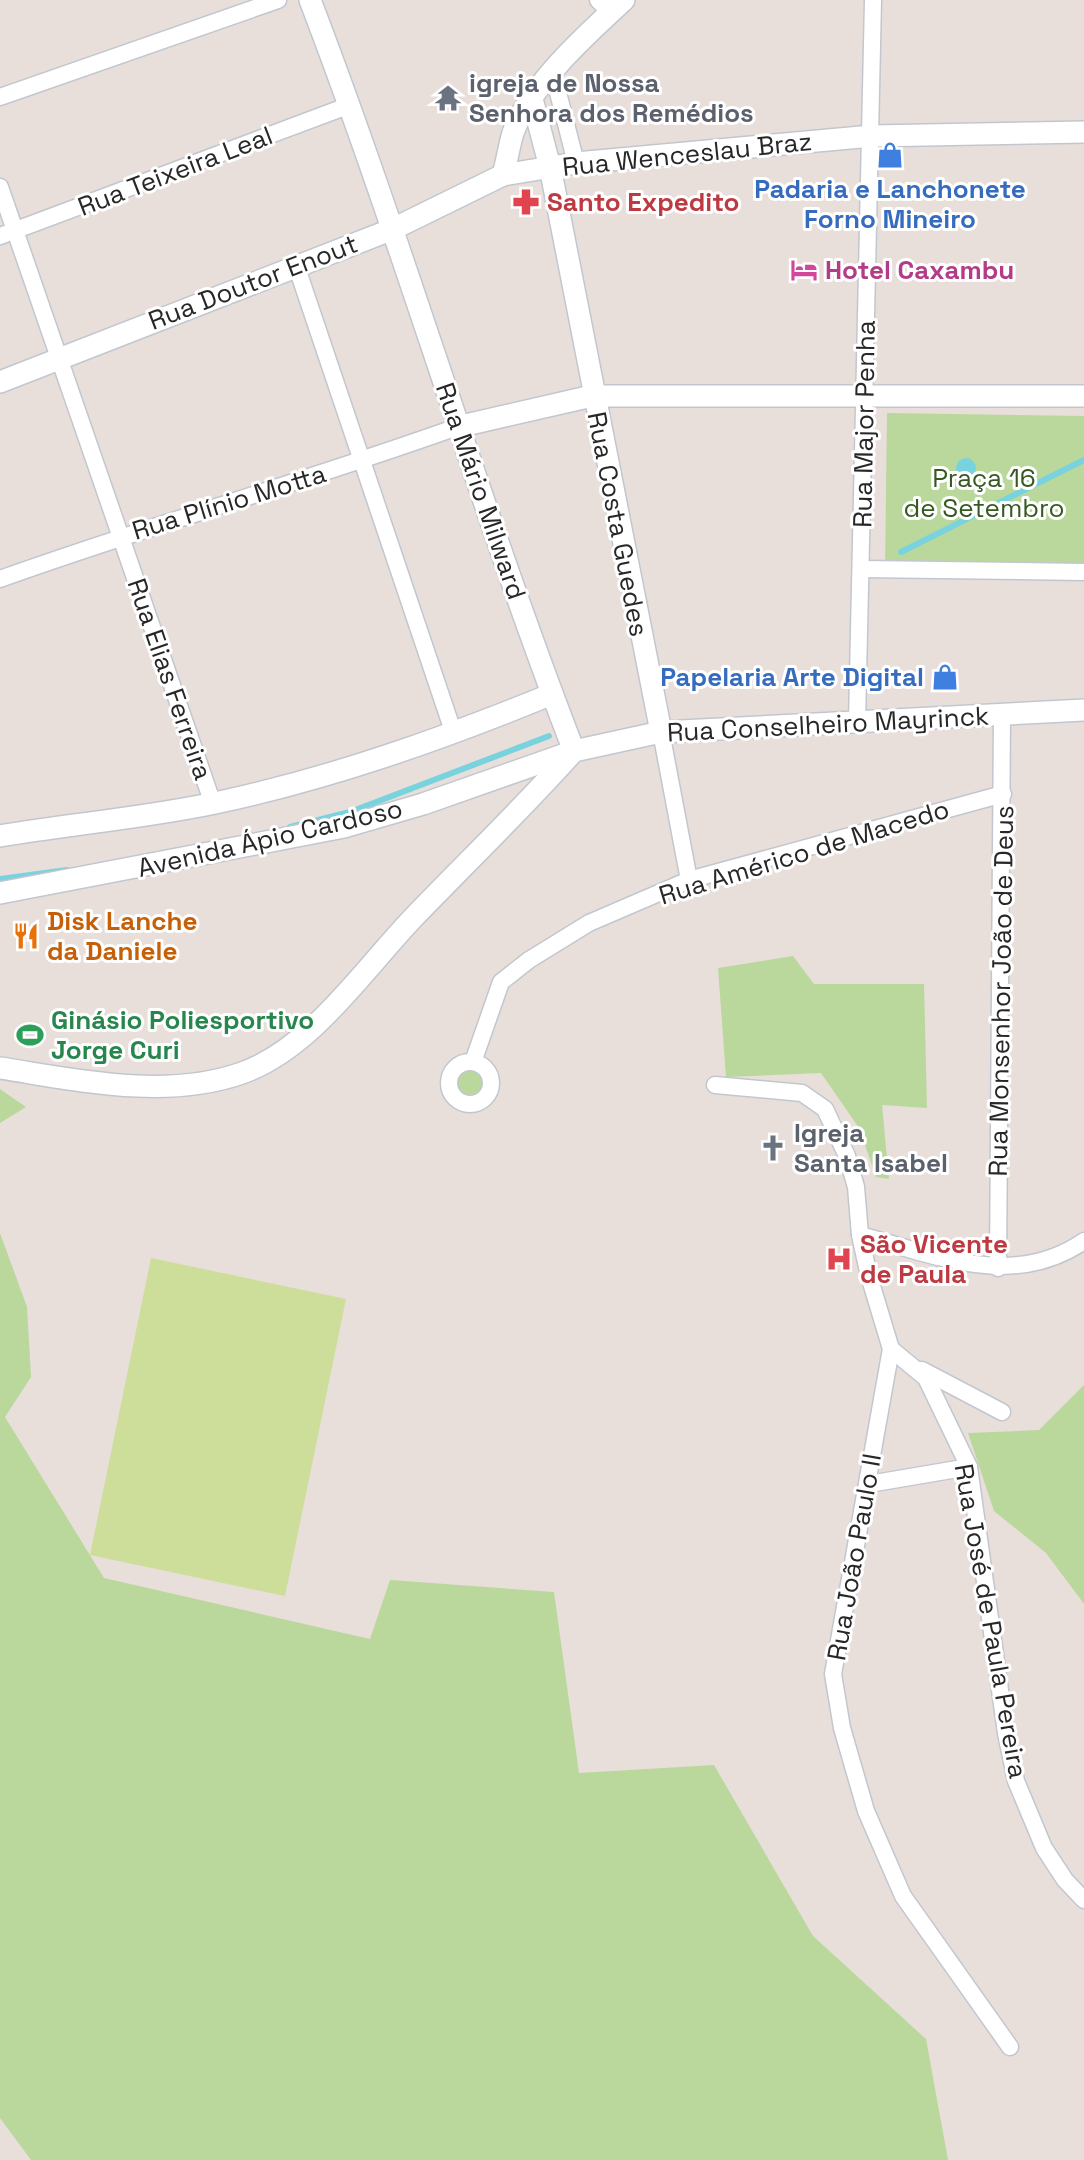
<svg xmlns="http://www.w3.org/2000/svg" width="1084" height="2160" font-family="'Space Grotesk',sans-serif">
<rect width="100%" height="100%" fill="#e8dfda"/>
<!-- green -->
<g fill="#bad89c">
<path d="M887,413L1084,416V573L885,569Z"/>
<path d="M793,956L814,984H924L927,1108L882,1105L889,1179L876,1177L859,1128L821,1073L726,1077L718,968Z"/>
<circle cx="470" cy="1083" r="17"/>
<path d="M0,1089L26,1107L0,1123Z"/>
<path d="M0,1233L27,1307L31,1377L5,1417L104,1578L370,1639L390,1580L554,1592L579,1773L714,1765L813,1936L926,2039L948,2160H31L0,2118Z"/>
<path d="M1084,1385V1604L1046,1553L994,1511L968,1433L1039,1430Z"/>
</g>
<!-- pitch -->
<path fill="#ccde99" d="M151,1258L346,1299L285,1596L90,1555Z"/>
<!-- water -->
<circle fill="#79d3de" cx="966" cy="468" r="10"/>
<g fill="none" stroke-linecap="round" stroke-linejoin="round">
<!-- stream -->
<g stroke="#79d3de" stroke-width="6">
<path d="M901,552L1084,460"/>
<path d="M290,827L350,812L549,736"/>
<path d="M0,879L67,870"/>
</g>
<!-- street casing -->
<g stroke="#c2c7cf" stroke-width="19">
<g id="street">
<path d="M598,0L611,13"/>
<path d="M553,73L576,163"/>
<path d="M0,97L278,0"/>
<path d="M0,187L213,804"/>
<path d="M0,236L350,105"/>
<path d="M296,265L454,734"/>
<path d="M862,569L1084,572"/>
<path d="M0,579C151,525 306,481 457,427"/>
<path d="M857,722L873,0"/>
<path d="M661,732L689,880"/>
<circle cx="470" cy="1083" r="21"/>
<path d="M473,1062L501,982L529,960L589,923L689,880L1003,794"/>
<path d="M715,1085L802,1093L825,1109L847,1156L856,1187L860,1235L869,1276L891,1349L833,1674L842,1728L866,1811L903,1896L1010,2047"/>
<path d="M860,1235C935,1255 1013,1290 1084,1241"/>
<path d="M998,1268L1002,715"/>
<path d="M891,1349L926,1378L969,1467L1006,1733L1016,1781L1044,1848L1065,1880L1084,1900"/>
<path d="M922,1370L1002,1412"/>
<path d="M869,1484L969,1467"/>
</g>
</g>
<!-- secondary casing -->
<g stroke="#c2c7cf" stroke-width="24">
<g id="secondary">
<path d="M310,0C405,248 478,503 574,751"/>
<path d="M532,99L550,167L661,732"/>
<path d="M503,175C507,161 509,146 513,133C529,86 588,33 624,0"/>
<path d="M0,382L393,229L503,175L576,163L872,136L1084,132"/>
<path d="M457,427L592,396H1084"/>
<path d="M0,836C71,824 144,818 215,803C332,778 442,739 552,694"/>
<path d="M0,893L344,827L423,804L574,751L661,732L1084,710"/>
<path d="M0,1068C78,1080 165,1100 242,1073C312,1048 364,969 414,917C467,862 522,809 573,752"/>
</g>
</g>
<!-- street -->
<use href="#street" stroke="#fff" stroke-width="16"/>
<!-- secondary -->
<use href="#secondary" stroke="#fff" stroke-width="21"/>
</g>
<!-- icons -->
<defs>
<g id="temple-bare" transform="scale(2.1)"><path d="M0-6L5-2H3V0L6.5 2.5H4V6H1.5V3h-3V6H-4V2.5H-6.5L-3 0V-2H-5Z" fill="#6b7280" stroke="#fff" stroke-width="2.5" paint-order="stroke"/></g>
<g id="shop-bare" transform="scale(2.1)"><path d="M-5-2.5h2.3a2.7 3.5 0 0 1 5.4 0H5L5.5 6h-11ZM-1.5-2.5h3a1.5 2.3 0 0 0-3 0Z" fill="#3f7fe0" stroke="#fff" stroke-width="2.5" paint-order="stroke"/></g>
<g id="pharmacy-bare" transform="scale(2.1)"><path d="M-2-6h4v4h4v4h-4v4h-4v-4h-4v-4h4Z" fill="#e0444e" stroke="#fff" stroke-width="2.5" paint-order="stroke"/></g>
<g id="hotel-bare" transform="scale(2.1)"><path d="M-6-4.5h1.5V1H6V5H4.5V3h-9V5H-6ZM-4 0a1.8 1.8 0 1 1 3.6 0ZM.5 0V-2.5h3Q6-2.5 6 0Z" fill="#d1479c" stroke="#fff" stroke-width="2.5" paint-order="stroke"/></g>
<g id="restaurant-bare" transform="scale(2.1)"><path d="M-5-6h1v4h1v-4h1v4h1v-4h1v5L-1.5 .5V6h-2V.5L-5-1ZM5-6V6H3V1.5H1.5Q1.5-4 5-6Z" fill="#e8710a" stroke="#fff" stroke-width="2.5" paint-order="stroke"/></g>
<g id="stadium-bare" transform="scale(2.1)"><path d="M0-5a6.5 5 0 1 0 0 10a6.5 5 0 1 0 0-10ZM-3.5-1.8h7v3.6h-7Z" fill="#2e9e5b" stroke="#fff" stroke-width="2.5" paint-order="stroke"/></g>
<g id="church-bare" transform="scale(2.1)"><path d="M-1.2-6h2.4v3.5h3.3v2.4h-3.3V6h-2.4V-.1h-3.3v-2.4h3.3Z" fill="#6b7280" stroke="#fff" stroke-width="2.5" paint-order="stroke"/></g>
<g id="hospital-bare" transform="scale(2.1)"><path d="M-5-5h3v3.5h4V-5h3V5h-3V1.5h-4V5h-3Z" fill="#e0444e" stroke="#fff" stroke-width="2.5" paint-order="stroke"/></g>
</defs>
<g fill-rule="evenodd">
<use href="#temple-bare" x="448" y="98"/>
<use href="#shop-bare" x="890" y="155"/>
<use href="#pharmacy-bare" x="526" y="202"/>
<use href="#hotel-bare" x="804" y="270"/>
<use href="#shop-bare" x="945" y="677"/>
<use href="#restaurant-bare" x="26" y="936"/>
<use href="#stadium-bare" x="30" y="1035"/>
<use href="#church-bare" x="773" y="1148"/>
<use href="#hospital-bare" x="839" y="1259"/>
</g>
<g text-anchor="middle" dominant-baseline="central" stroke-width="6" stroke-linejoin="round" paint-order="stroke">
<!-- worship labels -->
<g font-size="26" font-weight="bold" fill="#5b616d" stroke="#fff" text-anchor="start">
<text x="469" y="83">igreja de Nossa<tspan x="469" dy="30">Senhora dos Remédios</tspan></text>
<text x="794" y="1133">Igreja<tspan x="794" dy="30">Santa Isabel</tspan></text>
</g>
<!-- street labels -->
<g font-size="26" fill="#272727" stroke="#fff">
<text transform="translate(687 154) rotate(-6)">Rua Wenceslau Braz</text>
<text transform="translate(175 171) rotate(-21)">Rua Teixeira Leal</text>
<text transform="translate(253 282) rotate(-21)">Rua Doutor Enout</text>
<text transform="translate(864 424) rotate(-89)">Rua Major Penha</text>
<text transform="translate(481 491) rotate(71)">Rua Mário Milward</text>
<text transform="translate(229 502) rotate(-17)">Rua Plínio Motta</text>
<text transform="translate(618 524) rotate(79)">Rua Costa Guedes</text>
<text transform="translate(170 679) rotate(71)">Rua Elias Ferreira</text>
<text transform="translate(828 724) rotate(-3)">Rua Conselheiro Mayrinck</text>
<text transform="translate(270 838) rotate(-13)">Avenida Ápio Cardoso</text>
<text transform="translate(804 852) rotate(-17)">Rua Américo de Macedo</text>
<text transform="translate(1001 991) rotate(-89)">Rua Monsenhor João de Deus</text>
<text transform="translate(854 1557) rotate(-80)">Rua João Paulo II</text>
<text transform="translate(991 1621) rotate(80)">Rua José de Paula Pereira</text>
</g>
<!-- shop labels -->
<g font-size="26" font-weight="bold" fill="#366cbe" stroke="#fff">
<text x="890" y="189">Padaria e Lanchonete<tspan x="890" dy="30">Forno Mineiro</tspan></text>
<text x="924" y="677" text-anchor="end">Papelaria Arte Digital</text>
</g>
<!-- health labels -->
<g font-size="26" font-weight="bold" fill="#be3a42" stroke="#fff" text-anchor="start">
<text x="547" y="202">Santo Expedito</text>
<text x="860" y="1244">São Vicente<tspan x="860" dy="30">de Paula</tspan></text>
</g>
<!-- hotel labels -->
<g font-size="26" font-weight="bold" fill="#b23c85" stroke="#fff" text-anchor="start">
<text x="825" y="270">Hotel Caxambu</text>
</g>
<!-- park labels -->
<g font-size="26" fill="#365921" stroke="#fff">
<text x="984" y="478">Praça 16<tspan x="984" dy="30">de Setembro</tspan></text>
</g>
<!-- food labels -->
<g font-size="26" font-weight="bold" fill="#c56008" stroke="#fff" text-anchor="start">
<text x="47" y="921">Disk Lanche<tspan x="47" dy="30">da Daniele</tspan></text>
</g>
<!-- leisure labels -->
<g font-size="26" font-weight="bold" fill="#27864d" stroke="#fff" text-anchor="start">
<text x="51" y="1020">Ginásio Poliesportivo<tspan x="51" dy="30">Jorge Curi</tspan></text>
</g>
</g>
</svg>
